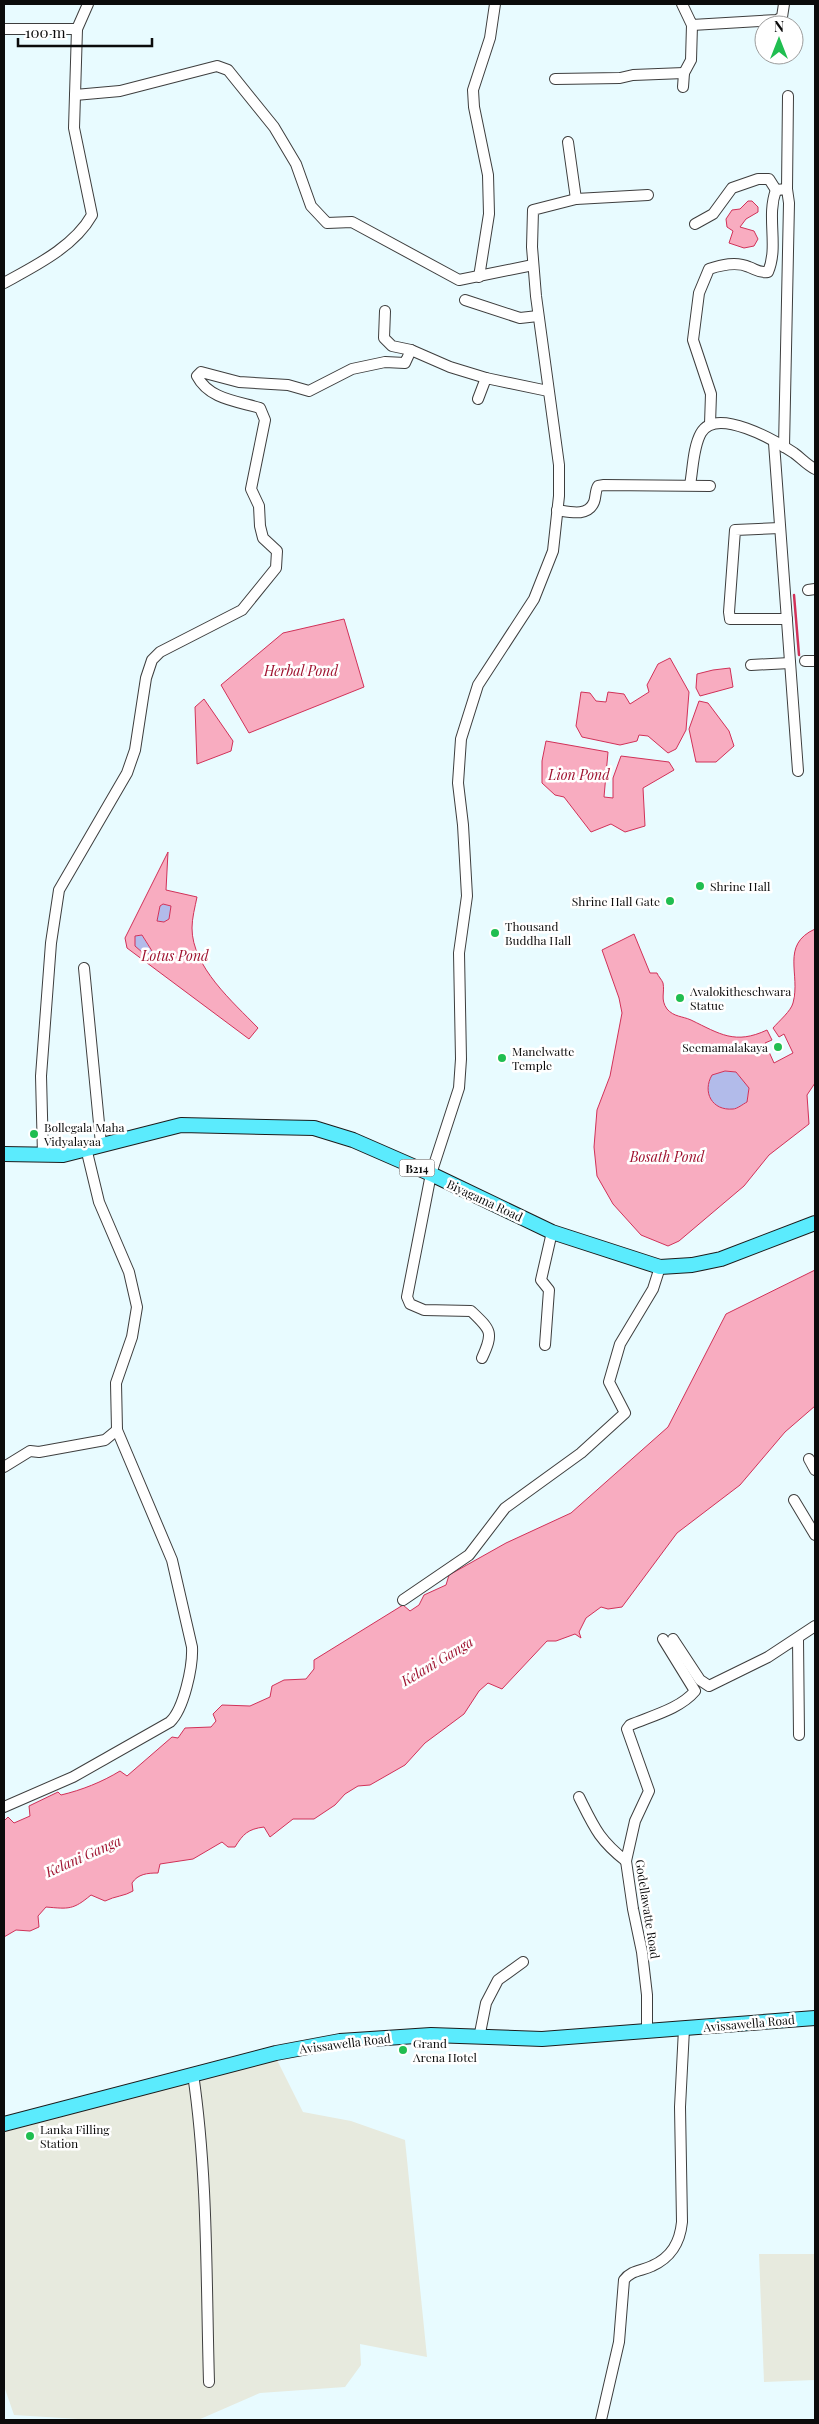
<svg xmlns="http://www.w3.org/2000/svg" width="819" height="2424" font-family="'Playfair Display',serif">
<rect width="100%" height="100%" fill="#e8fbff"/>
<!-- industrial -->
<g fill="#e7eade">
<path d="M277,2060L303,2112L351,2121L405,2140L427,2357L360,2344L361,2365L345,2387L260,2393L198,2420H94L14,2415L4,2386V2132Z"/>
<path d="M759,2254H815V2380L764,2382Z"/>
</g>
<!-- green -->
<g fill="#b2bbea">
<path d="M163,904L171,906L169,919L164,922L157,921L160,906Z"/>
<path d="M142,935L152,952L149,954L143,953L135,946V936Z"/>
<path d="M725,1071L736,1072L749,1087L747,1102C743,1104 737,1109 733,1109C712,1111 702,1092 712,1075Z"/>
</g>
<!-- water -->
<g fill="#f8acc0" stroke="#d13158" fill-rule="evenodd">
<path d="M748,201H752L758,207V212L746,219L740,227L754,231L758,239L754,246L744,248L729,243L733,231L727,227L726,219L732,210L740,209Z"/>
<path d="M344,619L364,687L249,733L221,685L283,633Z"/>
<path d="M670,658L689,692L686,730L676,749L668,753L648,736L639,735L637,741L620,745L582,737L576,726L581,692L590,693L596,701L606,702L608,692L624,694L630,704L649,692L647,685L658,664Z"/>
<path d="M730,668L733,687L700,696L696,688L697,674L713,670Z"/>
<path d="M204,699L233,741L231,751L197,764L195,707Z"/>
<path d="M699,701L708,703L729,731L734,746L716,762H696L689,729Z"/>
<path d="M546,741L608,752L604,797L613,798V778L621,756L669,762L674,770L643,788L645,826L625,832L611,824L591,832L564,797L555,795L542,783V761Z"/>
<path d="M168,852L166,890L197,897C195,907 192,918 192,928C192,967 233,1002 258,1028L249,1039L127,948L125,938ZM163,904L171,906L169,919L164,922L157,921L160,906ZM142,935L152,951L149,954L143,953L135,946V936Z"/>
<path d="M815,929V1083L807,1095L809,1124L769,1155L744,1186L679,1241L668,1246L641,1235L613,1204L597,1176L594,1147L597,1110L610,1076L622,1013L619,998L602,950L634,934L650,973H657C658,976 662,980 663,983C665,993 660,999 667,1009C674,1017 682,1016 691,1020C720,1034 735,1045 767,1030L772,1040L765,1043L774,1063L793,1053L784,1034L779,1037L773,1028C779,1021 791,1011 793,1003C801,974 780,945 815,929ZM725,1071L736,1072L749,1088L747,1102C743,1104 737,1109 733,1109C712,1111 702,1092 712,1075Z"/>
<path d="M815,1270V1406L785,1432L740,1485L677,1533L622,1607L608,1609L601,1607L586,1618L579,1632L581,1638L575,1634L556,1641H547L502,1689L488,1683L479,1691L464,1714L425,1743L405,1765L370,1785L358,1786L345,1794L335,1805L314,1819H293L270,1837L264,1827C248,1829 243,1834 235,1847H228L222,1842L193,1859L160,1864L158,1873C147,1873 138,1874 132,1883L133,1891C125,1896 115,1896 105,1901L91,1895C73,1910 69,1909 46,1907L38,1916L39,1927L30,1931L16,1930L4,1937V1821L8,1817L14,1823L30,1816L29,1806L58,1792L61,1795C82,1790 102,1782 120,1771L127,1776L172,1737L178,1738L185,1728L211,1727L216,1721L213,1714L222,1705L250,1706L270,1697L272,1686L284,1680L306,1679L314,1669V1660L403,1605L410,1611L419,1605L424,1595L446,1585L449,1575L506,1543L571,1513L668,1427L726,1314Z"/>
</g>
<g fill="none" stroke-linecap="round" stroke-linejoin="round">
<!-- stream -->
<path stroke="#d13158" stroke-width="2.5" d="M794,595L799,655"/>
<!-- minor casing -->
<g stroke="#3e3e3e" stroke-width="12">
<g id="minor">
<path d="M682,4L692,25L777,20L782,17L784,4"/>
<path d="M4,29H77"/>
<path d="M555,79L620,78L633,75L684,73"/>
<path d="M683,87L684,73L691,60L692,25"/>
<path d="M75,95L120,91L217,66L228,70L274,127L296,164L311,206L327,223L352,222L459,280L533,265"/>
<path d="M568,142L576,199"/>
<path d="M787,189L788,96"/>
<path d="M776,190L787,189L789,203L784,447"/>
<path d="M695,224L713,214L732,188L758,179H769L776,190"/>
<path d="M479,277L489,214L488,175L474,107L473,90L490,38L495,4"/>
<path d="M4,283C35,266 74,247 92,215L74,128L77,29L88,4"/>
<path d="M465,300L520,318L538,316"/>
<path d="M385,311L384,338L392,346L411,350L450,367L486,378"/>
<path d="M478,399L486,378L548,391"/>
<path d="M710,424L711,394L693,340L699,293L709,269C721,265 736,261 749,267C757,270 759,273 768,272C779,246 766,217 776,190"/>
<path d="M774,443L798,771"/>
<path d="M690,485C693,469 693,447 701,433C716,406 776,441 794,453C801,458 807,465 815,469"/>
<path d="M557,510C570,512 588,517 594,502C596,497 595,491 598,486L604,485L710,486"/>
<path d="M780,528L735,530L729,612L730,619H787"/>
<path d="M808,590L815,589"/>
<path d="M805,661H815"/>
<path d="M751,665L790,663"/>
<path d="M84,968L101,1144"/>
<path d="M43,1155L41,1076L51,943L59,890L127,773L135,750L146,678L152,660L160,652L242,610L276,568L277,551L263,538L260,526L259,506L251,489L265,420L260,408C236,401 209,399 197,376L201,372L239,382L288,385L309,391L352,369L385,362L405,363L411,350"/>
<path d="M545,1345L549,1290L541,1280L552,1232"/>
<path d="M482,1358C494,1332 491,1330 471,1311L424,1310L410,1304L407,1297L431,1174L459,1088L461,1059L459,953L467,896L463,825L458,783L461,739L478,685L534,599L553,551L559,496V465L536,296L532,247L533,210L576,199L648,195"/>
<path d="M809,1459L815,1470"/>
<path d="M4,1467L30,1451L39,1452L105,1440L117,1430"/>
<path d="M794,1500L815,1535"/>
<path d="M403,1600L469,1555L505,1508L581,1453L625,1413L609,1382L620,1344L653,1289L660,1267"/>
<path d="M673,1639L700,1680L709,1686L768,1657L815,1626"/>
<path d="M798,1639L799,1735"/>
<path d="M579,1797C594,1827 599,1840 626,1861"/>
<path d="M4,1807L73,1777L170,1722C184,1709 193,1666 192,1647L172,1560L117,1430L116,1383L132,1337L137,1307L129,1272L99,1202L86,1148"/>
<path d="M647,2032V1995L642,1952L633,1909L626,1861L635,1821L649,1791L627,1729L630,1725C651,1716 680,1709 695,1691L663,1639"/>
<path d="M479,2038L486,2003L498,1980L523,1962"/>
<path d="M193,2074C208,2175 206,2280 209,2382"/>
<path d="M601,2420L619,2342L624,2280C631,2270 642,2271 652,2266C672,2257 680,2242 682,2222L680,2107L684,2029"/>
</g>
</g>
<!-- major casing -->
<g stroke="#1c1c1c" stroke-width="16">
<g id="major">
<path d="M4,1154L63,1155L181,1125L314,1128L353,1140L431,1174L552,1232L660,1267L692,1265L721,1259L815,1223"/>
<path d="M4,2124L276,2053L340,2041L431,2035L542,2039L815,2018"/>
</g>
</g>
<!-- minor -->
<use href="#minor" stroke="#fff" stroke-width="10"/>
<!-- major -->
<use href="#major" stroke="#5bebfd" stroke-width="14"/>
</g>
<!-- markers -->
<g fill="#20be50" stroke="#fff" stroke-width="2">
<circle cx="700" cy="886" r="5"/>
<circle cx="670" cy="901" r="5"/>
<circle cx="495" cy="933" r="5"/>
<circle cx="680" cy="998" r="5"/>
<circle cx="778" cy="1047" r="5"/>
<circle cx="502" cy="1058" r="5"/>
<circle cx="34" cy="1134" r="5"/>
<circle cx="403" cy="2050" r="5"/>
<circle cx="30" cy="2136" r="5"/>
</g>
<g text-anchor="middle" dominant-baseline="central" stroke-width="5" stroke-linejoin="round" paint-order="stroke">
<!-- shield labels -->
<rect fill="#fff" stroke="#545454" stroke-width="1" x="399.5" y="1159.5" width="35" height="17" rx="4"/>
<g font-size="11" font-weight="bold" fill="#0b0b0b">
<text x="417" y="1168">B214</text>
</g>
<!-- poi labels -->
<g font-size="12" fill="#0b0b0b" stroke="#fff" text-anchor="start">
<text x="710" y="886">Shrine Hall</text>
<text x="660" y="901" text-anchor="end">Shrine Hall Gate</text>
<text x="505" y="926">Thousand<tspan x="505" dy="14">Buddha Hall</tspan></text>
<text x="690" y="991">Avalokitheschwara<tspan x="690" dy="14">Statue</tspan></text>
<text x="768" y="1047" text-anchor="end">Seemamalakaya</text>
<text x="512" y="1051">Manelwatte<tspan x="512" dy="14">Temple</tspan></text>
<text x="44" y="1127">Bollegala Maha<tspan x="44" dy="14">Vidyalayaa</tspan></text>
<text x="413" y="2043">Grand<tspan x="413" dy="14">Arena Hotel</tspan></text>
<text x="40" y="2129">Lanka Filling<tspan x="40" dy="14">Station</tspan></text>
</g>
<!-- street labels -->
<g font-size="12" fill="#0b0b0b" stroke="#fff">
<text transform="translate(485 1200) rotate(25)">Biyagama Road</text>
<text transform="translate(648 1909) rotate(81)">Godellawatte Road</text>
<text transform="translate(749 2023) rotate(-5)">Avissawella Road</text>
<text transform="translate(345 2043) rotate(-7)">Avissawella Road</text>
</g>
<!-- water labels -->
<g font-size="14" font-style="italic" fill="#9f122f" stroke="#fff">
<text x="301" y="670">Herbal Pond</text>
<text x="579" y="774">Lion Pond</text>
<text x="175" y="955">Lotus Pond</text>
<text x="667" y="1156">Bosath Pond</text>
<text transform="translate(437 1661) rotate(-31)">Kelani Ganga</text>
<text transform="translate(83 1856) rotate(-24)">Kelani Ganga</text>
</g>
</g>
<!-- border -->
<rect width="819" height="2424" fill="none" stroke="#0b0b0b" stroke-width="10"/>
<!-- north arrow -->
<g transform="translate(779 40)"><circle r="24" fill="#ffffff" stroke="#9d9d9d"/>
<path d="M0-4L9 19L0 12L-9 19Z" fill="#20be50"/>
<text y="-8" font-size="14" font-weight="bold" text-anchor="middle" fill="#0b0b0b">N</text>
</g>
<!-- scale -->
<path d="M18 38v8h134v-8" fill="none" stroke="#0b0b0b" stroke-width="2.5"/>
<text x="25" y="38" font-size="15" fill="#0b0b0b" stroke="#ffffff" stroke-width="4" paint-order="stroke">100 m</text>
</svg>
